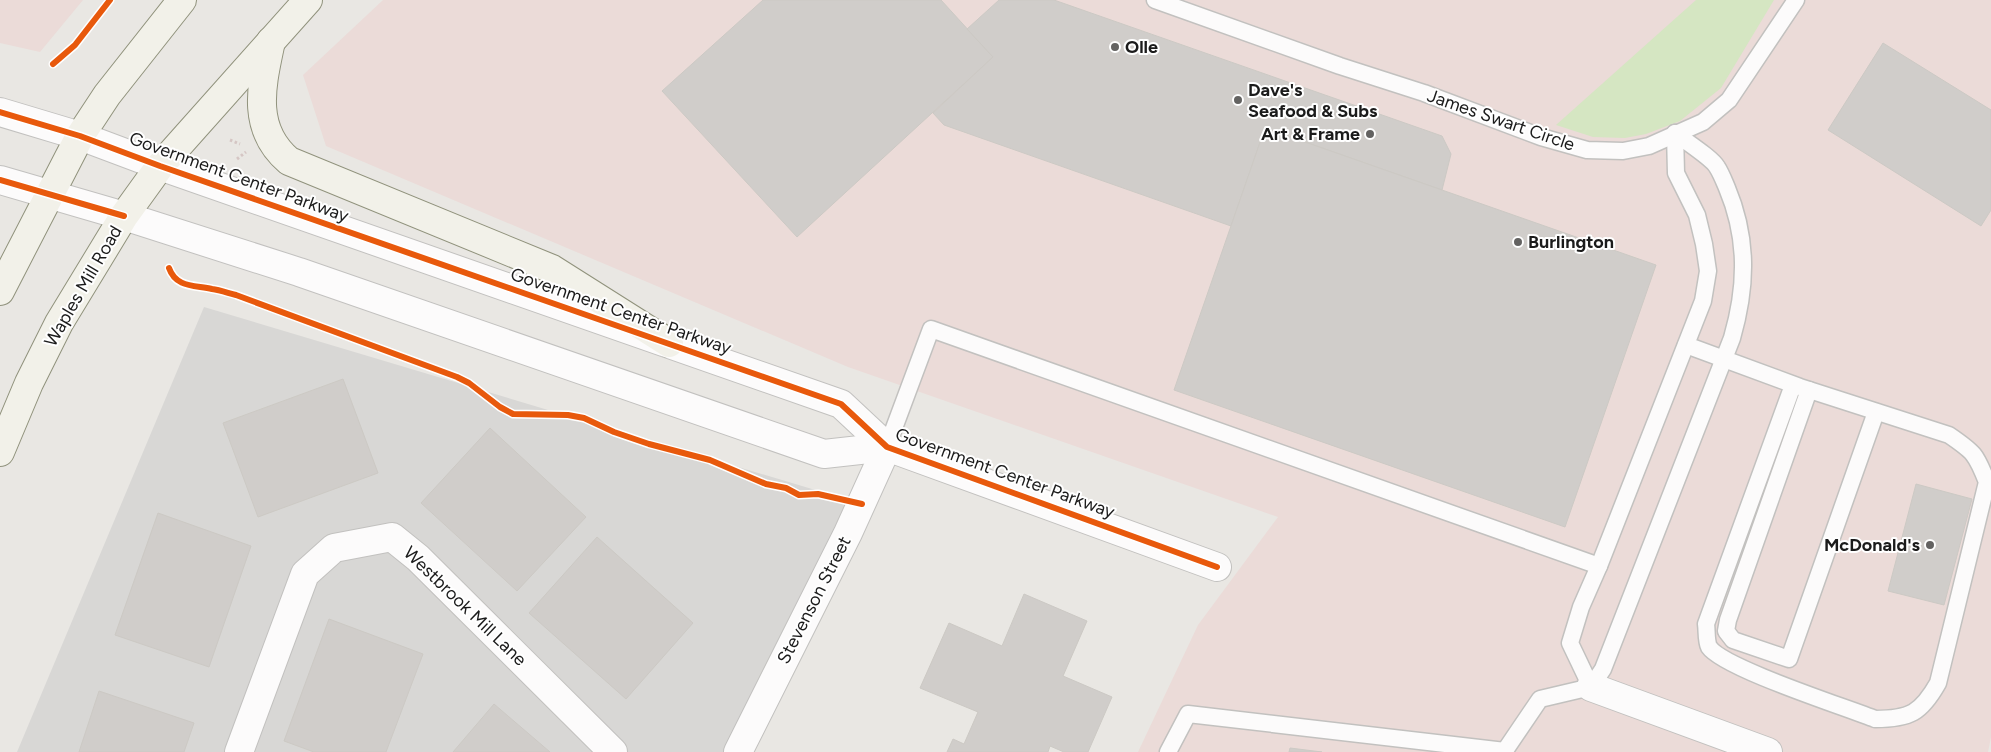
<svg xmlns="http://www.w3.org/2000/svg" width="1991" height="752" font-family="Figtree,sans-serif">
<rect width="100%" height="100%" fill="#e9e7e3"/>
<!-- residential -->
<path fill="#d8d7d5" d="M204,307L862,504L738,752H17Z"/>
<!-- commercial -->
<g fill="#ebdbd8">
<path d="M0,0H83L40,52L0,43Z"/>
<path d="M383,0H1991V737L1988,752H1138L1198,625L1278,517L848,367L326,146L303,75Z"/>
</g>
<!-- grass -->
<path fill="#d5e6c2" d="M1696,0H1774L1721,88L1680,121L1646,134L1625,138L1593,137L1556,125Z"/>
<!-- building -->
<g fill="#d0cdca" stroke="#ccc9c4">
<path d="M763,0H941L993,57L797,237L662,91Z"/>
<path d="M999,0H1054L1442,136L1451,154L1442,190L1265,128L1231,226L944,125L933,113L993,57L967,29Z"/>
<path d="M1883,43L1991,110V210L1981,226L1828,130Z"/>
<path d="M1265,128L1656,265L1565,527L1174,390Z"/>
<path d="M343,379L378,473L258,517L223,423Z"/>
<path d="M490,428L586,517L517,591L421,503Z"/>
<path d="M1916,484L1972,499L1944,605L1888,591Z"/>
<path d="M158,513L251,546L209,667L115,635Z"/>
<path d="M597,537L693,623L626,699L529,613Z"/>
<path d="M1024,594L1087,621L1063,676L1112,697L1088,752H1064L1050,746L1048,752H947L953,739L964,744L978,712L920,688L949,623L1002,646Z"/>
<path d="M329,619L423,654L386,752H314L284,741Z"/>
<path d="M99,691L194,723L184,752H79Z"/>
<path d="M494,704L550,752H453Z"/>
<path d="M1290,748L1322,752H1289Z"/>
</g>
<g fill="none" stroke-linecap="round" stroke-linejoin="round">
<!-- service casing -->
<g stroke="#c2c1bf" stroke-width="19">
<g id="service">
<path d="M1155,0L1340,66L1424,93L1541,137L1587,150L1623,151L1649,146L1703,122L1729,100L1796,0"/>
<path d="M1686,345L1800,387L1949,435C1974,452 1976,454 1987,482L1938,683C1921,713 1910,719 1875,719C1845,707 1723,668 1709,647C1706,641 1707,630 1706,624L1793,385"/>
<path d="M1809,390L1728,620L1726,631L1733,640L1789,659L1876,412"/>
<path d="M887,447L931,329L1599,566"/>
<path d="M1591,687L1570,643L1581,607L1599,566L1703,301L1708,271L1704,244L1697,215L1676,173L1675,133"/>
<path d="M1168,752L1188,714L1505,751"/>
<path d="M1504,752L1540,699L1591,687L1603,669L1732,338C1747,286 1748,238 1727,188C1724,181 1721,173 1717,167C1712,158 1685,141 1675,133"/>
</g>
</g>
<!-- minor casing -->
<g stroke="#c2c1bf" stroke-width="30">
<g id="minor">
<path d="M160,166L841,404L887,447L1217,567"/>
<path d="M124,216L299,272L824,454L887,447"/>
<path d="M1591,687L1768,752"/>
<path d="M239,752L305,574L334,548L392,537L418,558L613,752"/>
<path d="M738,752L848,533L887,447"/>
</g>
</g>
<!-- tertiary casing -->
<g stroke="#c2c1bf" stroke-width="30">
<g id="tertiary">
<path d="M0,112L80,136L160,166"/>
<path d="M0,180L124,216"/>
</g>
</g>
<!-- secondary casing -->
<g stroke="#90927c" stroke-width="30">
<g id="secondary">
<path d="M271,41C262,84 250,128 289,161L552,269L669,343"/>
<path d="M0,291L80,136L107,95L182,0"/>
<path d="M0,452L29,383L59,323L124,216L160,166L308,0"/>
</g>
</g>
<!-- path -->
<g stroke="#d5c6c4" stroke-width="3" stroke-dasharray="2.5 2.5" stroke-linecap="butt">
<path d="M230,140L240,144"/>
<path d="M237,159L246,152"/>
</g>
<!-- service -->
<use href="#service" stroke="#fcfbfb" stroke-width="16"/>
<!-- minor -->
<use href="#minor" stroke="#fcfbfb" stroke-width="28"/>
<!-- tertiary -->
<use href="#tertiary" stroke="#fcfbfb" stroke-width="28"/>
<!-- secondary -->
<use href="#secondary" stroke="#f2f1e9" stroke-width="28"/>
<!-- cycleway casing -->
<g stroke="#fff" stroke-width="9">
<g id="cycleway">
<path d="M53,64L75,45L110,0"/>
<path d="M0,112L80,136L160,166L841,404L887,447L1217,567"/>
<path d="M0,180L124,216"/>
<path d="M169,268C176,288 195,285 212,289C220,290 228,293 236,295L457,377L469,383L500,407L513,414L568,415L584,418L614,432L649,444L710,460L766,484L786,488L799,495L818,494L862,504"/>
</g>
</g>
<!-- cycleway -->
<use href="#cycleway" stroke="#e8590c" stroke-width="6"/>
</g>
<!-- markers -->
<g fill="#636261" stroke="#fff" stroke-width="2">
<circle cx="1115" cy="47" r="5"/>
<circle cx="1238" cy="100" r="5"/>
<circle cx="1370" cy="134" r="5"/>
<circle cx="1518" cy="242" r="5"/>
<circle cx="1930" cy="545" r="5"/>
</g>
<g text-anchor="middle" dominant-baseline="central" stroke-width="4" stroke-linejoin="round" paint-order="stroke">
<!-- poi labels -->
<g font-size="18" font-weight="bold" fill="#1b1b1b" stroke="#fff" text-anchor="start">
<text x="1125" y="47">Olle</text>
<text x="1248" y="90">Dave's<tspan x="1248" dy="21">Seafood &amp; Subs</tspan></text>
<text x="1360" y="134" text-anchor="end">Art &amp; Frame</text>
<text x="1528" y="242">Burlington</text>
<text x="1920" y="545" text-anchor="end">McDonald's</text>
</g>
<!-- street labels -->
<g font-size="18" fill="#1b1b1b" stroke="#fff">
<text transform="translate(1501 120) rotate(19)">James Swart Circle</text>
<text transform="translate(239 177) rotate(20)">Government Center Parkway</text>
<text transform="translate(83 286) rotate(-60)">Waples Mill Road</text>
<text transform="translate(621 311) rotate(19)">Government Center Parkway</text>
<text transform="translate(1005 473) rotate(20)">Government Center Parkway</text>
<text transform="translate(814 600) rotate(-63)">Stevenson Street</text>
<text transform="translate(465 606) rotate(44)">Westbrook Mill Lane</text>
</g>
</g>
</svg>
